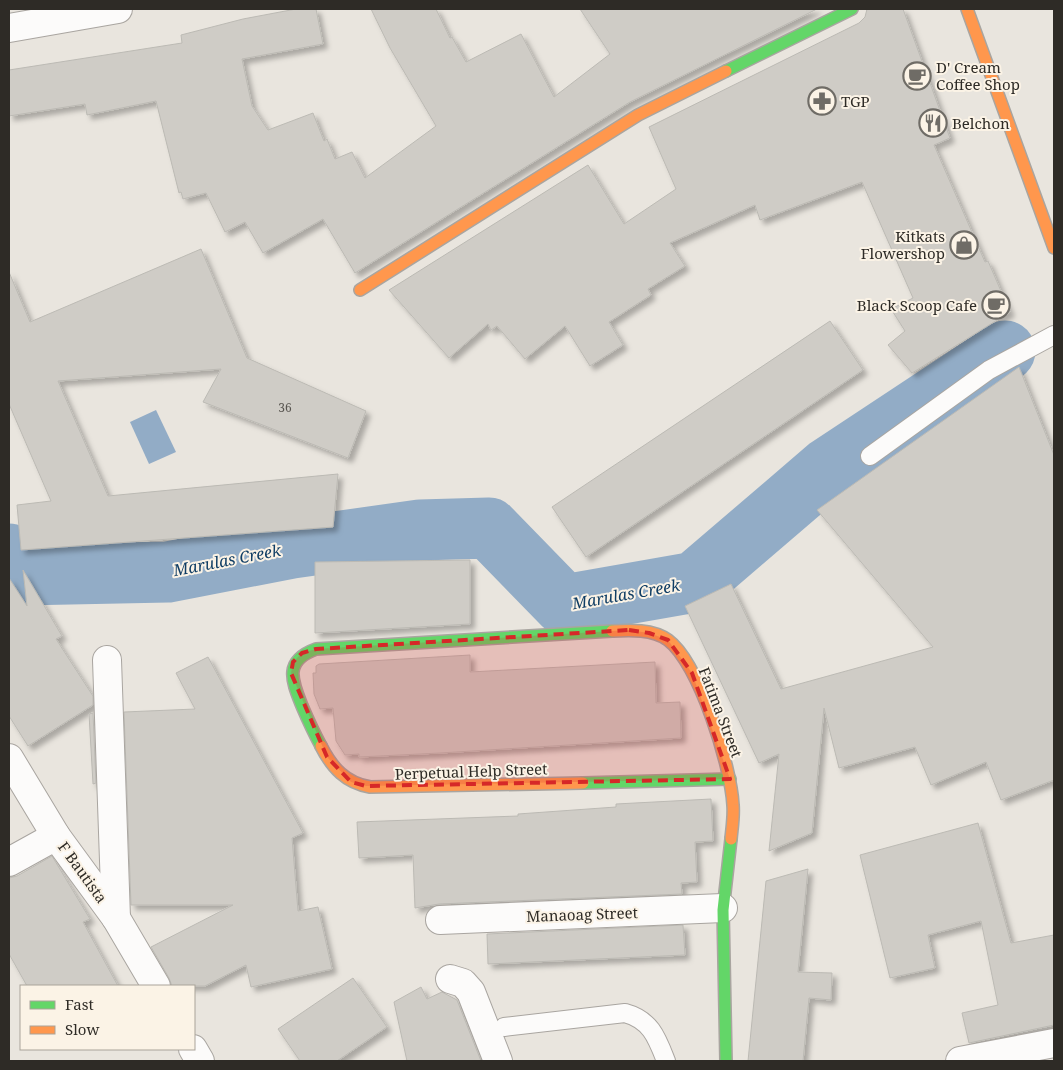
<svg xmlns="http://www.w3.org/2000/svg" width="1063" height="1070" font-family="'Noto Serif',serif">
<defs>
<filter id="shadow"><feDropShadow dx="4.5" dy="4.5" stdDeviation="2.5" flood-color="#0004"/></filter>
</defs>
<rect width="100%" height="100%" fill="#e9e5de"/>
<!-- water -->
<path fill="#92acc6" d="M156,410L176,452L149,464L130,422Z"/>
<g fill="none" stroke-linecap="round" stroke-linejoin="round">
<!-- river -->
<path stroke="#92acc6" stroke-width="61" d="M9,554L21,575L168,572L292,548L420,530L489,528L564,605L695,582L828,468L1005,351"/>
</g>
<!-- building -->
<g fill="#cfccc6" stroke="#bcbab4" filter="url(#shadow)">
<path d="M296,9H316L323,44L242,59L252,106L268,130L313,113L324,141L327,139L335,159L352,152L365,178L436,126L390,48L371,9H436L450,38L452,37L466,62L521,34L554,97L610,54L580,9H817L630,102L355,273L323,219L263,253L245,222L225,232L206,193L183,199L181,192L179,193L156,101L87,115L85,104L9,116V70L182,43L181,35L243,19Z"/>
<path d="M867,9H903L950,138L934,145L985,262L988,261L1010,312L912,373L888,345L905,331L891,309L913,298L862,182L760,220L755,205L670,243L685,266L648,289L651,295L609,322L623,345L590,366L565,326L525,359L497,326L491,330L488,324L449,358L389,290L588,165L624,224L676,189L649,127L859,23L865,17Z"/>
<path d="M201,249L247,358L366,411L348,458L203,402L221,369L58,381L108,496L338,474L333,527L21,550L17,505L51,501L9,404V272L30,322Z"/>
<path d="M830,321L863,370L586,557L552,507Z"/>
<path d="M1019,367L1054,455V780L1001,800L986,762L931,785L915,747L839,768L824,708L812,833L769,851L779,754L759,763L685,606L731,584L781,689L933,647L817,510Z"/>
<path d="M470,560V624L315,633V562Z"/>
<path d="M23,570L62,636L56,639L93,696V705L28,746L9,716V578L27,606Z"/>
<path d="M470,655V672L655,662L656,703L680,702L681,738L440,753L359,757V754L345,755L336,741L333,708L320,709L314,694L313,673H316V666L319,664Z"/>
<path d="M208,657L303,833L292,838L298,911L318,907L332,969L251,987L246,965L205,986H172L169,978L151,947L233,905H131L124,712L195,709L176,673Z"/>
<path d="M93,713L96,783L93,784L89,714Z"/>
<path d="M711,799L713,841L695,842L697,882L681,883L682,894L439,904L415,908L413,855L359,858L357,822L518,816V814L616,807V804Z"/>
<path d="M978,823L1011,943L1054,935V1025L969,1043L962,1013L998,1005L981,921L928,935L935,968L890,978L860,855Z"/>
<path d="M52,856L90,919L83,922L118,986H27L9,954V878L17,876Z"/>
<path d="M808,869L798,972L832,973L831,1000L809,998L803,1061H748L766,881Z"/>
<path d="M683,925L685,955L488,964L487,934Z"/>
<path d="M353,978L387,1027L337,1061H300L278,1029Z"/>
<path d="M421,987L427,999L442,992L457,1000L481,1061H407L394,1002Z"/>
</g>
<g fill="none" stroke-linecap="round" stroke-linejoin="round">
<!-- lane casing -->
<g stroke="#a9a5a0" stroke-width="20">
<g id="lane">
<path d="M870,456L989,370L1054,335"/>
<path d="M504,1027L625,1013C651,1020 657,1038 666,1061"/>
</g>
</g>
<!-- street casing -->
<g stroke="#a9a5a0" stroke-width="30">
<g id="street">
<path d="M9,28L118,9"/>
<path d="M107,660L116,918"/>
<path d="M9,758L56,836L116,918L156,986"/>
<path d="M9,862L56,836"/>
<path d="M440,920L723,908"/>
<path d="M450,979L463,983L471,992L498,1061"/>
<path d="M193,1049L200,1061"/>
<path d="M960,1061L1054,1043"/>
</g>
</g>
<!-- fast casing -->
<g stroke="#a9a5a0" stroke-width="14">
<g id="fast">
<path d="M726,71L852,9"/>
<path d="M321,746C314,733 308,720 302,706C292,681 283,661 316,649L612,631"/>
<path d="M583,783L730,779"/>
<path d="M726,1061L723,910L731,839"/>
</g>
</g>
<!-- slow casing -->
<g stroke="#a9a5a0" stroke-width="14">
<g id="slow">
<path d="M967,9L1054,248"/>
<path d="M360,290L638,115L726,71"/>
<path d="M612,631C630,630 653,629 668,640C699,663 731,766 733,805C734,816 732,828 731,839"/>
<path d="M321,746C332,768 346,783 370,787L583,783"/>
</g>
</g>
<!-- lane -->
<use href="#lane" stroke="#fcfbfa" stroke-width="18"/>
<!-- street -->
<use href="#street" stroke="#fcfbfa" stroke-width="28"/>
<!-- fast -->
<use href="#fast" stroke="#63d668" stroke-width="11"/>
<!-- slow -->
<use href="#slow" stroke="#ff974d" stroke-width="11"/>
</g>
<!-- marked area -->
<path fill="#d62828" fill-opacity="0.2" stroke="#d62828" stroke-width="4" stroke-dasharray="10 6" stroke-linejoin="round" d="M629,630L649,633L668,640L692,673L730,779L366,786L351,782L327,757L291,673L293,662L302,653L316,649Z"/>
<!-- icons -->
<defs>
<g id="cafe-ring" transform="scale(1.4375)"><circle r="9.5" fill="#fbf3e6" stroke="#6f6c66" stroke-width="1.5"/><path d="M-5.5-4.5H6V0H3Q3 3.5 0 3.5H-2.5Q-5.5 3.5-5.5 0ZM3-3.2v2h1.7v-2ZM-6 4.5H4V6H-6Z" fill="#6f6c66"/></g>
<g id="pharmacy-ring" transform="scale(1.4375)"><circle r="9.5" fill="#fbf3e6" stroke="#6f6c66" stroke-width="1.5"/><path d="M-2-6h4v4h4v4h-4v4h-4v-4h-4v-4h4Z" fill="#6f6c66"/></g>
<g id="restaurant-ring" transform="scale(1.4375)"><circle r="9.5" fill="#fbf3e6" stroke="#6f6c66" stroke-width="1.5"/><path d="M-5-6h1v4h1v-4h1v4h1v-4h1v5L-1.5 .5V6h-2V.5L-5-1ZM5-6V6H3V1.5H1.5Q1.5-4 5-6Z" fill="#6f6c66"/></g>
<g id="shop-ring" transform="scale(1.4375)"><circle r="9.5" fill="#fbf3e6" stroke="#6f6c66" stroke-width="1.5"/><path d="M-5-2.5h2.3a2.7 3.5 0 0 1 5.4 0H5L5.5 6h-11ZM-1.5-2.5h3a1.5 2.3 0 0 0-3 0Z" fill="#6f6c66"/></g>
</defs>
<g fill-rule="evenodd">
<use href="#cafe-ring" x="917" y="76"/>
<use href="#pharmacy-ring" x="822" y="101"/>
<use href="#restaurant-ring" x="933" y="123"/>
<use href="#shop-ring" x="964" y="245"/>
<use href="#cafe-ring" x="996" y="305"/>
</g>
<g text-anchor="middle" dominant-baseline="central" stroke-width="4" stroke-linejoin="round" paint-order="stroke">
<!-- number labels -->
<g font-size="12" fill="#57544f">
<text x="285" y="407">36</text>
</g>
<!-- poi labels -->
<g font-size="15" fill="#2e2b26" stroke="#fbf3e6" text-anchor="start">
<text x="936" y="67">D' Cream<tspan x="936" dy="17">Coffee Shop</tspan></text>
<text x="841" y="101">TGP</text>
<text x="952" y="123">Belchon</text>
<text x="945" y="236" text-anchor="end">Kitkats<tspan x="945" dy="17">Flowershop</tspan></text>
<text x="977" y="305" text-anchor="end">Black Scoop Cafe</text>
</g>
<!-- street labels -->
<g font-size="15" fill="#2e2b26" stroke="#fbf3e6">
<text transform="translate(721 712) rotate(69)">Fatima Street</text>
<text transform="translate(471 771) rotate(-2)">Perpetual Help Street</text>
<text transform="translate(83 872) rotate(54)">F Bautista</text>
<text transform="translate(582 914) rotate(-2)">Manaoag Street</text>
</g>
<!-- water labels -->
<g font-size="16" font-style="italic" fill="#0f3d64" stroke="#fbf3e6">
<text transform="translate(227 560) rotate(-11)">Marulas Creek</text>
<text transform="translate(626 594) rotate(-10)">Marulas Creek</text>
</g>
</g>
<!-- border -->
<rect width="1063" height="1070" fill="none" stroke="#2e2b26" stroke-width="20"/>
<!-- legend -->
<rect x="20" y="985" width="175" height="65" fill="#fbf3e6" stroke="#a9a399"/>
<rect x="30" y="1001" width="25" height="8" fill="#63d668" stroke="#a9a399"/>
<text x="65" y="1010" font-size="15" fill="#2e2b26">Fast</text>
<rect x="30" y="1026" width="25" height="8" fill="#ff974d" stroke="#a9a399"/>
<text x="65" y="1035" font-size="15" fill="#2e2b26">Slow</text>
</svg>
